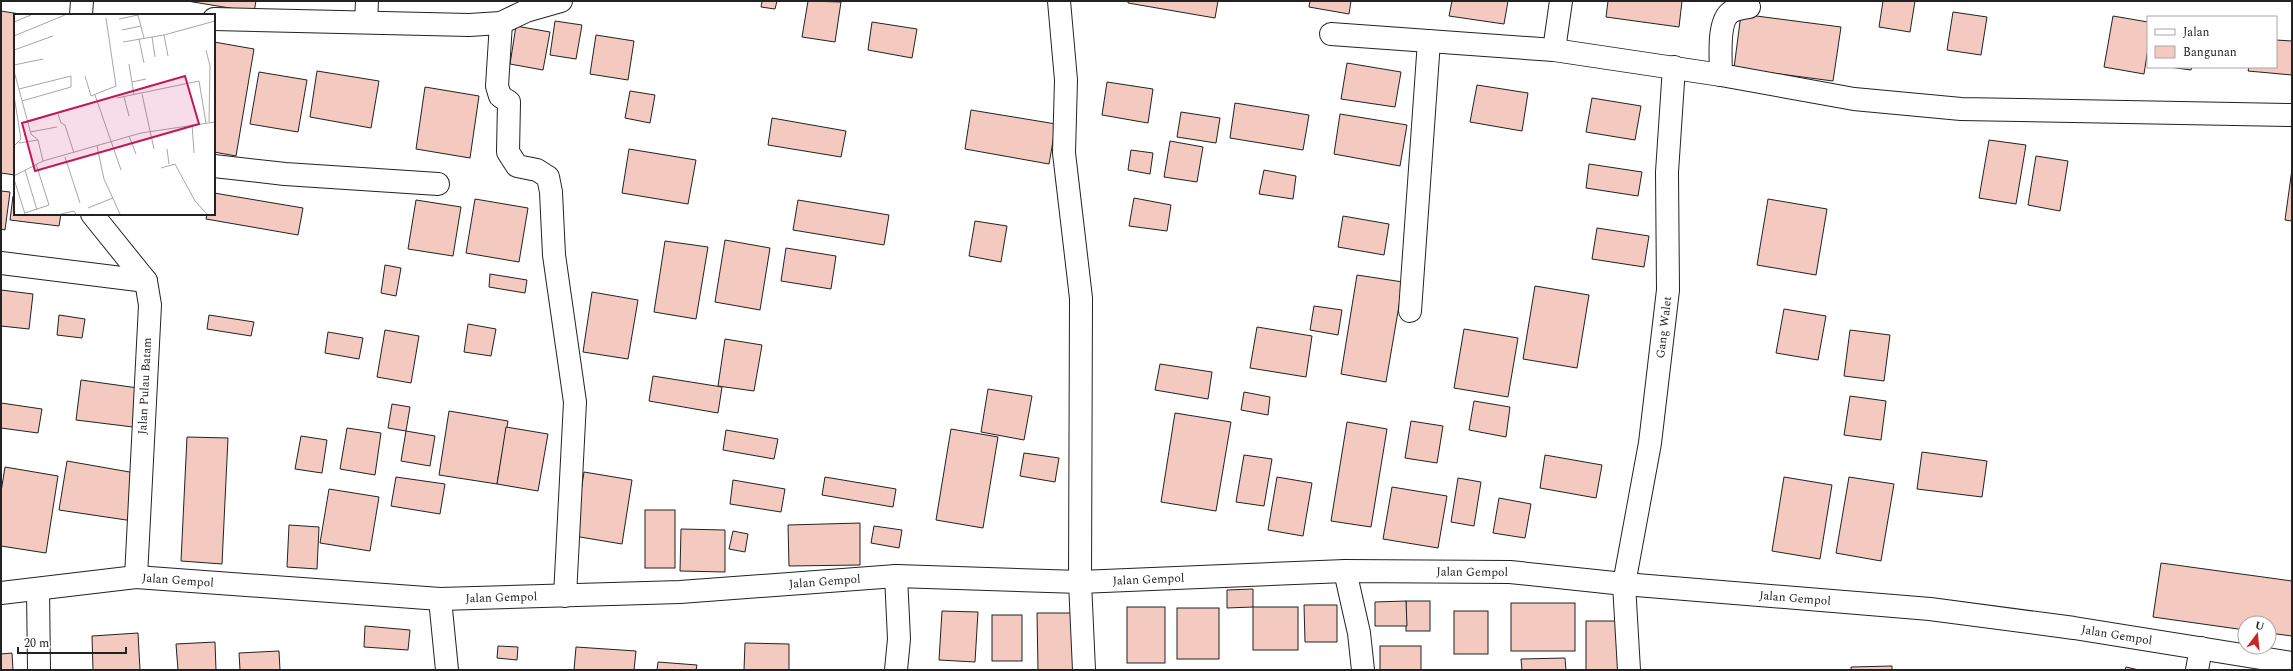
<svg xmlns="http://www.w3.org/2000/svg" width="2293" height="671" font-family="Spectral,serif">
<rect width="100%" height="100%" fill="#fff"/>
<!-- building -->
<g fill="#f3c9c0" stroke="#222">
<path d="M187,1H256L254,12Z"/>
<path d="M762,1H777L775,9L761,7Z"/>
<path d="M808,1L841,2L835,42L802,37Z"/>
<path d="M1128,1H1218L1215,18L1128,3Z"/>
<path d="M1310,1H1351L1349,14L1309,7Z"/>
<path d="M1452,1H1508L1504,24L1449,16Z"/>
<path d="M1608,1H1682L1679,27L1606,17Z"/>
<path d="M1883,1H1915L1910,32L1879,27Z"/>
<path d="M1,11L26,15H15V175L1,173Z"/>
<path d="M1953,12L1987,17L1981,55L1947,50Z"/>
<path d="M1741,14L1841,27L1833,81L1734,68Z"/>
<path d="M2113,16L2148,22V48L2144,74L2104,67Z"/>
<path d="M555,21L582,25L576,59L550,55Z"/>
<path d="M872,22L917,29L912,58L868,50Z"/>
<path d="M516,26L550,32L543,70L510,64Z"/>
<path d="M596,35L634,41L628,80L590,74Z"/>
<path d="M2276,40L2292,41V75L2248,71L2249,67H2276Z"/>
<path d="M214,42L254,49L236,156L214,152Z"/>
<path d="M1347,63L1401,72L1395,107L1341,99Z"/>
<path d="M2169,67H2192L2191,70Z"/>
<path d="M317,71L379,81L371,128L310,117Z"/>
<path d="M259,72L307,80L298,132L250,124Z"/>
<path d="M1107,82L1153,89L1148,123L1102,115Z"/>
<path d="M1477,85L1528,93L1522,131L1470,122Z"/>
<path d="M425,87L479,96L470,158L416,149Z"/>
<path d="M630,91L655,95L650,123L625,118Z"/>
<path d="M1592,98L1641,106L1635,140L1586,132Z"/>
<path d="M1235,103L1309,115L1303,150L1230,138Z"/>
<path d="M971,110L1056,124L1049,164L965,149Z"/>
<path d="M1181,112L1220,118L1216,143L1177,137Z"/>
<path d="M1340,114L1407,125L1400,166L1334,154Z"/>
<path d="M772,118L846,131L841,157L768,145Z"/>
<path d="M1989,140L2026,145L2016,204L1979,198Z"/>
<path d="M1170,141L1203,147L1197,182L1164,177Z"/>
<path d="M629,149L696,160L688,204L622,193Z"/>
<path d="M1131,150L1153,153L1150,174L1128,170Z"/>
<path d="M2036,156L2068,161L2060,211L2028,205Z"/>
<path d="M1589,164L1642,172L1638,196L1586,188Z"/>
<path d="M2292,169V221L2285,220Z"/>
<path d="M1264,170L1296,176L1293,199L1259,194Z"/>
<path d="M1,191L10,192L5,230L1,229Z"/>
<path d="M214,193L303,208L298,235L206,219L207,214H214Z"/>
<path d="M13,196H15V214H61L59,226L10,220Z"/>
<path d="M1134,198L1171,205L1167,231L1129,226Z"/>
<path d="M475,199L528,208L519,262L466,253Z"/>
<path d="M1768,199L1827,209L1816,275L1757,265Z"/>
<path d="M416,200L461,207L453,256L408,249Z"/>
<path d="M798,200L889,215L884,245L793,230Z"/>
<path d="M1343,216L1389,224L1384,255L1338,247Z"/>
<path d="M975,221L1007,226L1001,262L969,256Z"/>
<path d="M1597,228L1649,236L1644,267L1592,259Z"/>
<path d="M725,240L770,248L760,310L715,302Z"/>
<path d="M665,241L708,247L696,319L654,312Z"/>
<path d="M786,248L836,256L831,289L781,281Z"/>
<path d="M385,265L401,268L396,296L381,293Z"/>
<path d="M490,274L527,280L525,293L489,287Z"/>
<path d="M1357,275L1403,282L1386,382L1341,374Z"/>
<path d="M1535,286L1589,295L1577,368L1523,359Z"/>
<path d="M1,290L33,294L29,329L1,326Z"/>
<path d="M592,292L638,300L628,359L583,352Z"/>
<path d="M1314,306L1342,310L1338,335L1310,330Z"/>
<path d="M1784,309L1826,316L1818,360L1776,353Z"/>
<path d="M59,315L85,319L82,338L57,335Z"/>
<path d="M209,315L254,322L251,336L207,329Z"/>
<path d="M468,324L496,329L491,356L464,352Z"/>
<path d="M1257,327L1312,336L1306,377L1250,368Z"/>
<path d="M1464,329L1518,338L1508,397L1454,388Z"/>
<path d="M385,330L419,336L411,383L377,377Z"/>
<path d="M1850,330L1890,335L1884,381L1844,376Z"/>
<path d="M328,332L363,338L359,359L325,353Z"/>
<path d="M725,339L762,345L754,391L718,386Z"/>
<path d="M1160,364L1212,372L1208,399L1155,390Z"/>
<path d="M653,376L722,387L718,413L649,401Z"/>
<path d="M81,380L138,388L133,427L76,420Z"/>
<path d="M988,389L1032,396L1024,440L981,432Z"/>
<path d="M1244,392L1270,397L1268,415L1241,410Z"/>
<path d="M1850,396L1886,401L1881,440L1844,435Z"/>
<path d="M1474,401L1510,407L1506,437L1469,430Z"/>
<path d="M1,403L42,409L38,433L1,428Z"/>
<path d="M392,404L410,407L406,431L388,428Z"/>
<path d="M449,411L508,421L497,484L439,475Z"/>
<path d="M1175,413L1231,422L1216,511L1161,502Z"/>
<path d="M1411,421L1443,426L1437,463L1405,458Z"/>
<path d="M1347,422L1387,429L1371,527L1331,521Z"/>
<path d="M506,427L548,434L538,491L497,484Z"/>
<path d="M347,428L381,433L375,475L340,469Z"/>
<path d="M951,429L998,437L983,528L936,520Z"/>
<path d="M726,430L778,439L774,459L723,450Z"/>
<path d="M406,431L435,436L430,466L401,461Z"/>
<path d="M301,436L327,440L322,473L295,469Z"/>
<path d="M187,437L228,438L222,564L181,561Z"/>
<path d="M1922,452L1987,461L1982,497L1917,489Z"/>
<path d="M1024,453L1059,458L1055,482L1020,476Z"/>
<path d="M1244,455L1272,459L1264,506L1236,502Z"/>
<path d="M1545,455L1602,465L1596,498L1540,488Z"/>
<path d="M67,461L141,474L133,521L59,510Z"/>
<path d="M5,467L58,476L46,553L1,546V492Z"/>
<path d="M584,472L632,480L622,544L574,536Z"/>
<path d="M396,477L445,484L440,514L391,506Z"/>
<path d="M825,477L896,489L893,507L822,495Z"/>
<path d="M1277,477L1312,483L1303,536L1268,530Z"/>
<path d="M1784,477L1832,485L1820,559L1772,551Z"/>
<path d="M1849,477L1894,484L1881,561L1836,553Z"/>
<path d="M1458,478L1481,482L1474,526L1451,522Z"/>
<path d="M733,480L785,489L781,512L730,504Z"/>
<path d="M1392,487L1447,496L1438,548L1383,539Z"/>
<path d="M329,489L379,497L370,551L320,543Z"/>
<path d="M1499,498L1531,504L1525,538L1493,533Z"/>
<rect x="645" y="510" width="30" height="58"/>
<path d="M860,523V565L789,566L788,525Z"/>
<path d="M289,525L319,527L317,569L287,567Z"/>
<path d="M874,526L902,530L899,548L871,543Z"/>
<path d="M681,529L725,530V572L680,571Z"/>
<path d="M733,531L748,534L745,552L729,549Z"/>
<path d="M2161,563L2292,581V636L2269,633V623H2245V630L2153,617Z"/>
<path d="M1253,589V607L1227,608V590Z"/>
<rect x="1406" y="601" width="24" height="30"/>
<path d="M1406,601L1407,626H1375V602Z"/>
<rect x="1511" y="603" width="64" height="48"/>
<path d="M1304,605H1337V642H1305Z"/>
<rect x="1127" y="607" width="38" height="56"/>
<rect x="1253" y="607" width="45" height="43"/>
<rect x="1177" y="608" width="42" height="51"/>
<path d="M942,611L978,612L975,662L939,660Z"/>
<rect x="1454" y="611" width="34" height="43"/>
<path d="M1037,613H1078L1079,670H1038Z"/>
<rect x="992" y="615" width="30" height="46"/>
<rect x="1586" y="621" width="40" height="49"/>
<path d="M365,626L410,630L408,650L364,647Z"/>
<path d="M138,633L140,670H93L92,636Z"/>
<path d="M215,642L216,670H178L176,644Z"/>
<path d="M745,643L789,644V670H744Z"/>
<path d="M498,646L518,647L517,660L497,658Z"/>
<rect x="1380" y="646" width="41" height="24"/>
<path d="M576,647L636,651L634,670H574Z"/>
<path d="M279,651L280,670H240L239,653Z"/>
<path d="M12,653L13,670H1V654Z"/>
<path d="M1565,658L1566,670H1522L1521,659Z"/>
<path d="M658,662L697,665L696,670H657Z"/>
<path d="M1892,666V670H1851V667Z"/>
<path d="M2126,667L2139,670H2125Z"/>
</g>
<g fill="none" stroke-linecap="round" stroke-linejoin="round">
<!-- street casing -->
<g stroke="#222" stroke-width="24">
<g id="street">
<path d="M1059,1L1066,80L1064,153L1081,298L1080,582L1084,670"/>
<path d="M81,15L82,1"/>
<path d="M214,19L469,25L501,23L526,11L561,1"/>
<path d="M366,22L367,1"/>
<path d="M501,23L497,86L500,96L509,102L508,152L517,166L537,170L548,177L551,192L554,255L575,402L565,596"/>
<path d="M1331,34L1554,50L1721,75L1854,99L1961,109L2292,115"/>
<path d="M1554,50L1561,1"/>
<path d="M1721,75C1721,60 1717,21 1731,12C1736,9 1744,8 1749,7"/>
<path d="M214,166L285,174L438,184"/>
<path d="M92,214L146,281L150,305L136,577"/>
<path d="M1,263L146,281"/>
<path d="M1410,311L1429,41"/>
<path d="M1345,571L1359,633L1363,670"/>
<path d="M896,576L899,639L896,670"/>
<path d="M38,589L39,670"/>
<path d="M440,599L447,670"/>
<path id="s1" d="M1629,670L1624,584L1650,443L1668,290L1667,172L1674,67"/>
<path d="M2197,670L2201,648"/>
</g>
</g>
<!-- secondary casing -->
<g stroke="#222" stroke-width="24">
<g id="secondary">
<path id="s2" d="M1,593L136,577L440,599L680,592L896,576L1080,582L1345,571L1510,572L1624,584L1930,609L2074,628L2292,663"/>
</g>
</g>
<!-- street -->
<use href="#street" stroke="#fff" stroke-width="22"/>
<!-- secondary -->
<use href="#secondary" stroke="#fff" stroke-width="22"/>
</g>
<g text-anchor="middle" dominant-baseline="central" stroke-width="3" stroke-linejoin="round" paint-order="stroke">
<!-- street labels -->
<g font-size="12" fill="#222" stroke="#fff">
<text stroke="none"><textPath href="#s1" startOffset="346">Gang Walet</textPath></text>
<text transform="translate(145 386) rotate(-87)">Jalan Pulau Batam</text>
<text stroke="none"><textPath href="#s2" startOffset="1474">Jalan Gempol</textPath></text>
<text stroke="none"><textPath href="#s2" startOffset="1150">Jalan Gempol</textPath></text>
<text stroke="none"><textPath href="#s2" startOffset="178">Jalan Gempol</textPath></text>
<text stroke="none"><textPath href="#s2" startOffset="826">Jalan Gempol</textPath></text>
<text stroke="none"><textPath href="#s2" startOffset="502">Jalan Gempol</textPath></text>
<text stroke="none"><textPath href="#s2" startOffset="1798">Jalan Gempol</textPath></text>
<text stroke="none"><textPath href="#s2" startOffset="2122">Jalan Gempol</textPath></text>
</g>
</g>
<!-- overview -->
<g transform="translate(14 14)">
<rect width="201" height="201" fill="#fff"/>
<path fill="none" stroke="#a7a7a7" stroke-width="1" d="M124,1L130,24M105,5L124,1M0,8L17,1M108,16L127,12M150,21L154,42M0,22L51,1M138,23L141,43M125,25L130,49M109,28L150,21L201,7M0,36L39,22M192,36L196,52L195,108M115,50L120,81M0,51L29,45M0,57L17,120L24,126L29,147M71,62L77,82L102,72L92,4M118,68L132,65M5,75L57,62V73L8,87M128,80L140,135M81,81L107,156M0,82L7,125L0,132M110,83L115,102M103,84L185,67L192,109M44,100L47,109L51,111L60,139M14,108L56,95M178,110L180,139M16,118L43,113M115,122L122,140M201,128V146M5,129L24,126M83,132L90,165L106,200M153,135L155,150M51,143L66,189M147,154L161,150L181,187L193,200M11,156L23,196M0,162L29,147L127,119L201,108M0,165L11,200M74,194L99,184M11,199L35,191L22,150M47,200L60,197L62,200"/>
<path fill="#c2185b" fill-opacity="0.15" stroke="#c2185b" stroke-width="2" d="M171,62L185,110L21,157L8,109Z"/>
<rect width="201" height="201" fill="none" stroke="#222" stroke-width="2"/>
</g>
<!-- border -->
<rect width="2293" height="671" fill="none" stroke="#222222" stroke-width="4"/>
<!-- legend -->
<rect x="2147" y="16" width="130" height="52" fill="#ffffff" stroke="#a7a7a7"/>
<rect x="2155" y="29" width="20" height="6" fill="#ffffff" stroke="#a7a7a7"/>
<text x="2183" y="36" font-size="12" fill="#222222">Jalan</text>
<rect x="2155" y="46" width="20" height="12" fill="#f3c9c0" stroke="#a7a7a7"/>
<text x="2183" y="56" font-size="12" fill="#222222">Bangunan</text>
<!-- north arrow -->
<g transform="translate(2257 635) rotate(16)"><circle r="19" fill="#ffffff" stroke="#a7a7a7"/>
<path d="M0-3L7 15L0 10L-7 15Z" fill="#c62828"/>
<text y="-6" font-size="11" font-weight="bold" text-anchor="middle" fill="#222222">U</text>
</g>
<!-- scale -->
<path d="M18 647v6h108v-6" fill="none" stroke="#222222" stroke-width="2"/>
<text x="24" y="647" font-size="12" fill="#222222" stroke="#ffffff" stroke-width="3" paint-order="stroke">20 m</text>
</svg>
